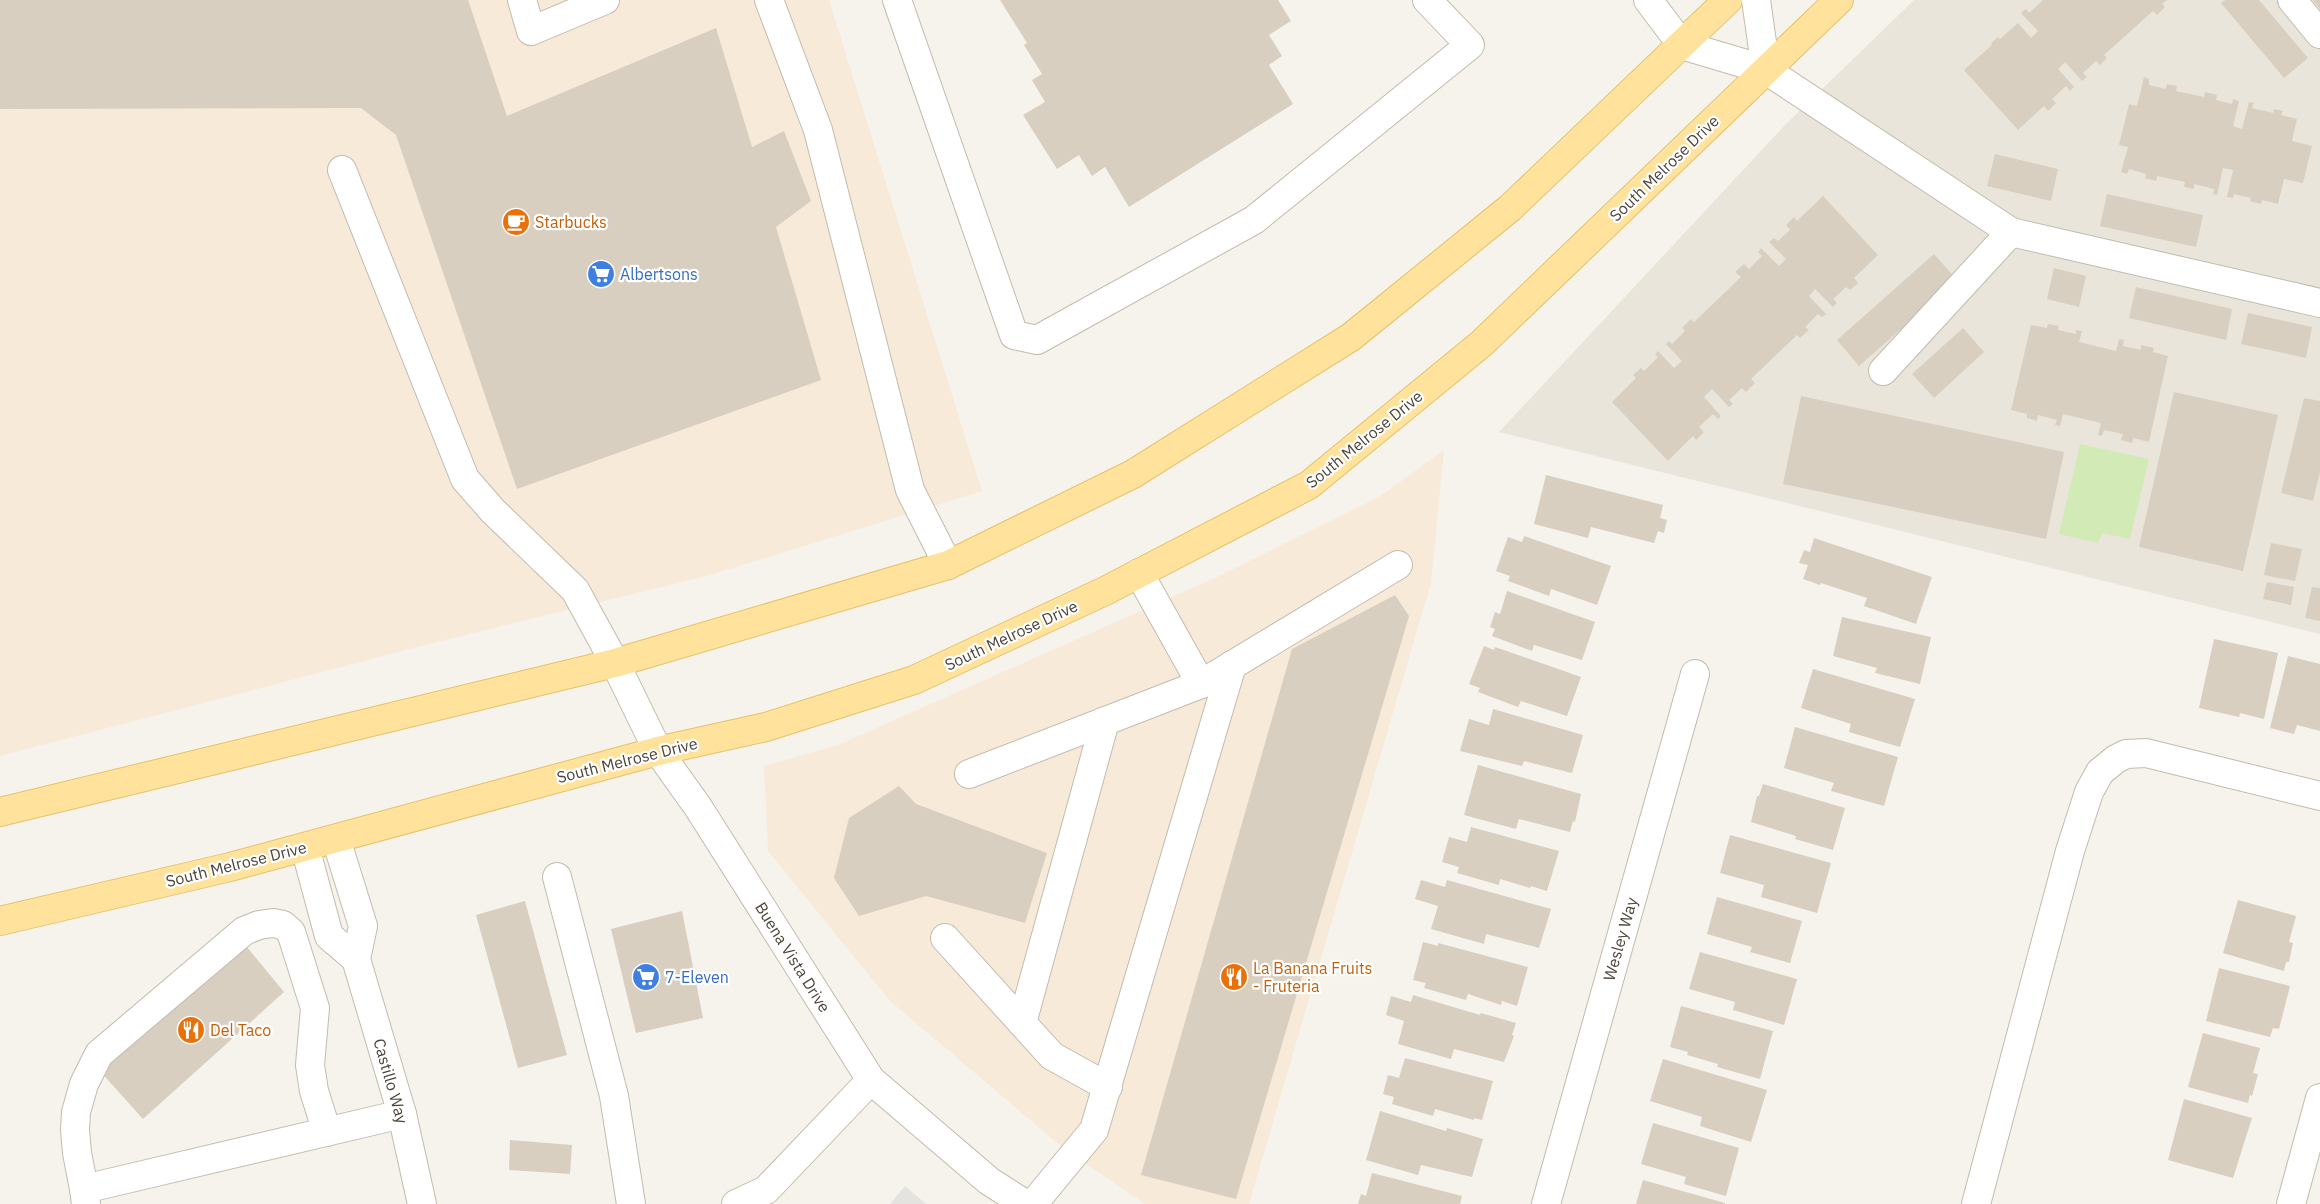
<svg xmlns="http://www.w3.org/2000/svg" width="2320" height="1204" font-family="'IBM Plex Sans',sans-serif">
<rect width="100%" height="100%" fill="#f6f3ec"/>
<!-- residential -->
<path fill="#eae5da" d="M1914,0H2320V634L1499,432L1786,124Z"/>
<!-- commercial -->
<g fill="#f7ead8">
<path d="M0,0H829L982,491L710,575L425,645L0,756Z"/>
<path d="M1444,450L1431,583L1249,1204H1145L1067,1151L890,1001L768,851L764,766L838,745L1213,579L1379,497Z"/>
</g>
<!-- green -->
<path fill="#d2eab5" d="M2080,444L2149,459L2130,539L2102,533L2098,543L2059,534Z"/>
<!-- parking -->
<path fill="#e5e3e0" d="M905,1186L926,1204H890Z"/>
<!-- building -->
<g fill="#d8cfc1">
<path d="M0,0H468L507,116L716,28L752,147L784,131L811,201L776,227L821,380L517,489L396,135L361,108L0,109Z"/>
<path d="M1000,0H1278L1291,21L1269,35L1282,56L1269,65L1293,104L1129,207L1105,167L1092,176L1079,155L1057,169L1023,115L1045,102L1032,80L1042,74L1024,45L1027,43Z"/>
<path d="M2043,0H2167L2162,4L2165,7L2157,15L2153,11L2104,55L2107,58L2100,65L2096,61L2083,73L2087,77L2082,81L2065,62L2058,69L2074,87L2070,91L2066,86L2052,99L2056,103L2048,111L2044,106L2018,130L1964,70L1992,45L1991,43L1998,37L2000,39L2018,23L2031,38L2038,31L2021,13L2026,9L2029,13Z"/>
<path d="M2225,0H2259L2308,58L2284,78L2221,3Z"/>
<path d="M2313,0H2320V9Z"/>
<path d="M2144,77L2149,79V85L2166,89L2167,84L2177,86L2176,91L2204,97L2205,92L2217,95L2216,100L2232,104L2233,99L2239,101L2233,126L2242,129L2249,102L2254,103L2252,108L2273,113L2274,109L2283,111L2281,115L2297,119L2292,141L2312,146L2303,183L2284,179L2278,204L2262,200L2261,204L2250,201L2251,198L2234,194L2233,198L2227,197L2233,170L2223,168L2217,195L2213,194L2214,189L2194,184V189L2184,187L2185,182L2157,176L2156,181L2145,178L2146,174L2129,169L2127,174L2121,172L2128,147L2119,145L2129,104L2137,106Z"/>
<path d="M1995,154L2058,169L2051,201L1987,186Z"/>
<path d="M2107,194L2203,215L2196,247L2100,226Z"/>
<path d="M1823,196L1878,255L1854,278L1858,283L1850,290L1846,287L1833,299L1837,303L1833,307L1815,289L1809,296L1826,314L1822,317L1818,314L1805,327L1809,330L1800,338L1797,335L1751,379L1755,383L1746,392L1742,388L1729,400L1733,404L1729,407L1712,389L1704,397L1721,416L1718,419L1713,414L1699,427L1704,432L1696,440L1693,436L1668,461L1612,402L1636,378L1633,375L1641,368L1644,371L1658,357L1655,354L1658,351L1674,368L1682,361L1666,344L1669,341L1672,344L1685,331L1682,328L1691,319L1694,322L1741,277L1735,272L1744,264L1749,269L1762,256L1758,252L1761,248L1779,266L1786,259L1769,242L1774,238L1778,241L1790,230L1786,225L1794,217L1797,221Z"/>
<path d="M1934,254L1957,280L1859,366L1837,340Z"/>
<path d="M2054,268L2086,276L2079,307L2047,299Z"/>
<path d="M2136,287L2232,309L2226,340L2129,318Z"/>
<path d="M2248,313L2312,327L2306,358L2241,344Z"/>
<path d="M2048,324L2059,326L2058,330L2076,334V330L2082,331L2079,342L2116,351L2119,339L2124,340L2123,346L2141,350V345L2154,348L2153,352L2168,356L2149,442L2133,438L2132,443L2121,440L2123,434L2104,430L2102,436L2098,435L2101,423L2063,414L2060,426L2055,425L2057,420L2038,415L2037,421L2027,418V414L2011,410L2031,325L2047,328Z"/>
<path d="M1963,328L1984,352L1934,398L1912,374Z"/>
<path d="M2174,392L2278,415L2243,571L2139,547Z"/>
<path d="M1801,396L2064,452L2046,539L1783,484Z"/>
<path d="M2304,398L2320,401V472L2313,501L2281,493Z"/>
<path d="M1546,475L1663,505L1660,518L1667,520L1664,533L1658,531L1654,543L1591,527L1588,538L1534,524Z"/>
<path d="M1524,536L1611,566L1597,605L1551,589L1549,596L1508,581L1510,576L1496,571L1508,537L1522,542Z"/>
<path d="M1814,538L1932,577L1916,624L1864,606L1867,598L1821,583L1820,585L1803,579L1808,565L1799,563L1804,550L1810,552Z"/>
<path d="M2271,543L2302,549L2295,581L2264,575Z"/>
<path d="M2267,582L2294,587L2291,605L2263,599Z"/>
<path d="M2312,587L2320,588V621L2305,618Z"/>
<path d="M1507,591L1595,622L1582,660L1534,645L1532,651L1492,636L1495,629L1490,627L1495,612L1500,614Z"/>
<path d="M1395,595L1409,616L1236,1199L1141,1175L1292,649Z"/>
<path d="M1842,617L1931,637L1920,684L1875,673L1877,668L1833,656Z"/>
<path d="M2214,639L2278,653L2264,719L2240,713L2239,717L2199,708Z"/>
<path d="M1484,646L1494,650L1495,647L1581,677L1567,716L1521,701L1518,707L1478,692L1480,688L1469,684Z"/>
<path d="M2288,656L2320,664V731L2297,725L2294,734L2270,728Z"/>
<path d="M1813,669L1915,699L1900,747L1849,732L1851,724L1801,708Z"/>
<path d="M1493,709L1583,735L1572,773L1524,761L1522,766L1460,751L1469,719L1489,725Z"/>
<path d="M1795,727L1898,757L1884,806L1831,791L1834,783L1784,768Z"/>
<path d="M1478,765L1581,794L1575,822L1573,821L1570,832L1519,819L1516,829L1464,815Z"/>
<path d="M1763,784L1845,808L1833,850L1795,839L1796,836L1751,822L1757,796H1759Z"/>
<path d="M899,786L916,804L1047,853L1025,923L926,896L859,916L834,878L849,818Z"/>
<path d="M1471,827L1559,851L1547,891L1531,886L1530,888L1500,879L1499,885L1457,873L1459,867L1442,862L1449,837L1467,842Z"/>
<path d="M1730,835L1831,863L1817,913L1761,897L1764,885L1720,873Z"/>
<path d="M1421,880L1445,887L1447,880L1551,909L1539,948L1486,934L1484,944L1431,929L1438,906L1415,899Z"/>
<path d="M1717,897L1802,921L1790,963L1750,952L1752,947L1707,934Z"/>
<path d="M2238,900L2296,916L2289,942L2293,943L2289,962H2286L2284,971L2223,953Z"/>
<path d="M525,901L567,1055L518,1068L476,915Z"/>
<path d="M682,911L703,1018L636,1033L611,929Z"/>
<path d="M242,941L284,992L143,1119L97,1068Z"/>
<path d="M1423,942L1438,946V943L1528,967L1517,1006L1502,1001L1501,1005L1468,994L1466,1000L1424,988L1426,983L1413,980Z"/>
<path d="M1700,952L1797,979L1784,1025L1733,1010L1735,1002L1689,989Z"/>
<path d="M2219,968L2290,986L2279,1029L2273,1028L2270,1037L2206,1021Z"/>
<path d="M1413,995L1480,1015L1481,1013L1516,1023L1512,1035L1514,1036L1504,1062L1454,1049L1451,1059L1398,1044L1404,1021L1386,1015L1391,996L1411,1002Z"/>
<path d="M1681,1006L1773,1031L1760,1079L1717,1067L1718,1064L1687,1055L1688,1052L1670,1047Z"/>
<path d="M2203,1033L2260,1048L2253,1073L2258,1074L2252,1096L2250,1095L2248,1103L2188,1087Z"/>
<path d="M1405,1058L1493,1081L1482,1120L1474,1118V1120L1435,1109L1433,1116L1392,1104L1394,1097L1383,1094L1388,1075L1399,1078Z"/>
<path d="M1663,1059L1767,1090L1751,1142L1700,1126L1702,1117L1650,1101Z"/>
<path d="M2184,1099L2252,1118L2233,1178L2168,1160Z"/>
<path d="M1380,1111L1446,1131L1447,1128L1483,1139L1472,1177L1421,1165L1418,1175L1366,1160Z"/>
<path d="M1653,1123L1739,1148L1726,1196L1684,1184L1686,1177L1641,1164Z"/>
<path d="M510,1140L572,1145L570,1174L509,1170Z"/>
<path d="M1372,1173L1462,1196L1460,1204H1358L1361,1194L1366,1196Z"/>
<path d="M1643,1180L1725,1203V1204H1636Z"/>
</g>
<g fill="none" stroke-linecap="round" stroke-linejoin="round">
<!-- minor casing -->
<g stroke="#c2bbae" stroke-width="30">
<g id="minor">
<path d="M522,0L531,31L605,0"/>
<path d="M769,0L818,130L910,490L948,565"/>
<path d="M897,0L1014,335L1037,340L1254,220L1470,45L1427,0"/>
<path d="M1648,0L1682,45L1766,70L1756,0"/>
<path d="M2292,0L2320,34"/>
<path d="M1766,70L2011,232L2320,303"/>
<path d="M342,170L465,479L493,511L575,590L615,663L658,751L698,807L871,1080L989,1181L1025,1204"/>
<path d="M1883,371L2011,232"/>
<path d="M1139,573L1201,684L1398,565"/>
<path d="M969,774L1201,684"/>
<path d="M336,839L363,926L356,959L402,1114L422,1204"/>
<path d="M305,847L329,936L356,959"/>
<path d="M557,877L614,1096L631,1204"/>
<path d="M945,938L1052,1056L1108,1087"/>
<path d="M1022,1023L1105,721"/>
<path d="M84,1189L77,1153L75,1130L76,1112L84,1084L99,1054L244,931L259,925L273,923L283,925L291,932L315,1008L310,1065L314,1091L327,1132"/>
<path d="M86,1204L84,1189L402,1114"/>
<path d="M736,1204L766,1190L871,1080"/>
<path d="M1033,1204L1094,1130L1232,665"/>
<path d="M1546,1204L1695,674"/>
<path d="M1976,1204L2070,851L2089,792L2100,772L2116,759L2126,754L2146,753L2320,796"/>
<path d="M2291,1204L2320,1098"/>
</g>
</g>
<!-- major casing -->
<g stroke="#e6c16a" stroke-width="30">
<g id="major">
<path d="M0,812L615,663L948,565L1133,474L1351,337L1510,208L1728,0"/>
<path d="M0,921L230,867L658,751L766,727L914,680L1107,590L1309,485L1481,344L1839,0"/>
</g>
</g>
<!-- minor -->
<use href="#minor" stroke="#fff" stroke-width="28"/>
<!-- major -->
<use href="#major" stroke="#ffe39c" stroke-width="28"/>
</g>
<!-- icons -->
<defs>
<g id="cafe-disc" transform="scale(1.4375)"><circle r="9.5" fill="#e8710a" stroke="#fff"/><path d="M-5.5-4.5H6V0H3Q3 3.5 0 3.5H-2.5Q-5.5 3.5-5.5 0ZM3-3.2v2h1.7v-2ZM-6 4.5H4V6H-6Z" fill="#fff"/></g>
<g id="supermarket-disc" transform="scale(1.4375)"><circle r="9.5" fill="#3f7fe0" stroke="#fff"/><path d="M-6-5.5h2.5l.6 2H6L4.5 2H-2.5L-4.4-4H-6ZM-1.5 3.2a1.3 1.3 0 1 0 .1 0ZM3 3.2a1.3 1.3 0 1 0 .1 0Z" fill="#fff"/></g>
<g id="restaurant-disc" transform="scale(1.4375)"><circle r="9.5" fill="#e8710a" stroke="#fff"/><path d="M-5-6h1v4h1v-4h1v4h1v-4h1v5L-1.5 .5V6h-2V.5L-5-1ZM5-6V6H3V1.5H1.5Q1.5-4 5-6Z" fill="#fff"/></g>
</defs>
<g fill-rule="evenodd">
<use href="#cafe-disc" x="516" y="222"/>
<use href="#supermarket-disc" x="601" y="274"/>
<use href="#supermarket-disc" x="646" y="977"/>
<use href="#restaurant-disc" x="1234" y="977"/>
<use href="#restaurant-disc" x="191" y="1030"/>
</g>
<g text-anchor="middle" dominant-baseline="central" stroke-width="4.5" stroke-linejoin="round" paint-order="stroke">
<!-- street labels -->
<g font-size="16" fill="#4b4439" stroke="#fff">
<text transform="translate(1664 168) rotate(-44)">South Melrose Drive</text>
<text transform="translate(1364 439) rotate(-39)">South Melrose Drive</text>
<text transform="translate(1011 635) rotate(-25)">South Melrose Drive</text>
<text transform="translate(627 760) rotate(-14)">South Melrose Drive</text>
<text transform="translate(236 864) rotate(-14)">South Melrose Drive</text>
<text transform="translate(1620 939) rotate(-74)">Wesley Way</text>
<text transform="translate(793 957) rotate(58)">Buena Vista Drive</text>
<text transform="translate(391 1081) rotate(74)">Castillo Way</text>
</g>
<!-- food labels -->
<g font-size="16" fill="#c56008" stroke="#fff" text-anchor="start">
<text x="535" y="222">Starbucks</text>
<text x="1253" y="968">La Banana Fruits<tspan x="1253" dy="18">- Fruteria</tspan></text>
<text x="210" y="1030">Del Taco</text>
</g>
<!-- shop labels -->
<g font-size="16" fill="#366cbe" stroke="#fff" text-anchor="start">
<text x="620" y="274">Albertsons</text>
<text x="665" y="977">7-Eleven</text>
</g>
</g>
</svg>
